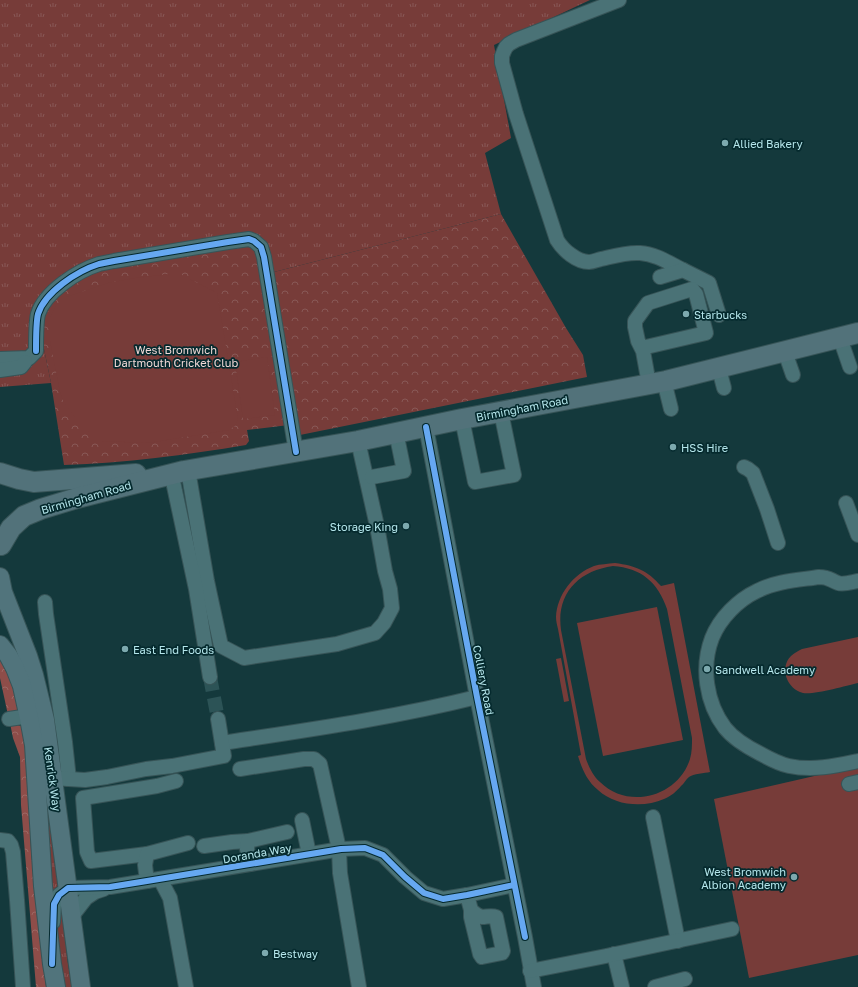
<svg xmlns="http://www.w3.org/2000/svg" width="858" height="987" font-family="'Golos Text',sans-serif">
<defs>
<pattern id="grass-tufts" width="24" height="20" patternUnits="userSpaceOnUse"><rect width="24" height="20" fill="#773c39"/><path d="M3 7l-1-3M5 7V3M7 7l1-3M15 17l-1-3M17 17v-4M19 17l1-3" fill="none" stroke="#885856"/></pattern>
<pattern id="forest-crowns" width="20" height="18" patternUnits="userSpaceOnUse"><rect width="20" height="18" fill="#8e4d49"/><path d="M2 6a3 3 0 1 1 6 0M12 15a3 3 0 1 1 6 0" fill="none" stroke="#9c6763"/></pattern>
<pattern id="park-crowns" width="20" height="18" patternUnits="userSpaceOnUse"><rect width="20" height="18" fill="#773c39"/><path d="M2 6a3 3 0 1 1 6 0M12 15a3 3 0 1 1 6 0" fill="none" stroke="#885856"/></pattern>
</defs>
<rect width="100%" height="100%" fill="#14393c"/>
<!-- grass -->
<g fill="url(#grass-tufts)">
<path d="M0,0H590L494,45L511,138L485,153L501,214L270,273L43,344L51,383L0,387Z"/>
<path d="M50,796L61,886L53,891H50L43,797Z"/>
<path d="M62,905L66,934L67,958L72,987H61V960L57,931L60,909V906Z"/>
</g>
<!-- forest -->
<g fill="url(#forest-crowns)">
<path d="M0,658L9,675L19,710L8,715L0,678Z"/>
<path d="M10,723L21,726L24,737L28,764L31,852L46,987H36L21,805L20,757L13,738Z"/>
</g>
<!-- park -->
<g fill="url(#park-crowns)">
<path d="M501,214L566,328L583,355L587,377L295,436L270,273Z"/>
<path d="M248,242L256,246L289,425L247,430L249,441L246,445C186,455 125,463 64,465L51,383L43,344V314L50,300L70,283L103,268Z"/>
</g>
<!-- garden -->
<g fill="#773c39" fill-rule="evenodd">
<path d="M169,274H180L188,278L217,293L238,419L235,426L229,430L148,443L101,441L89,432L74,416L63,401L60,392L50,341V317L56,306L66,297L108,283L135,278Z"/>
<path d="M267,357L275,415L243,419L235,362Z"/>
<path d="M615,563C636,566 647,570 661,586L674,583L710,772C705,773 693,774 689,777C686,779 684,784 681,786C677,791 670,797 664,799C644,808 615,806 598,790C587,781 582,769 578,756L581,755L558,629C557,625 556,621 556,617C557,595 573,574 594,566C600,564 608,564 615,563ZM613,566C641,568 658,582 667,609L692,738C692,745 692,752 690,759C678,797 628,810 600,782C593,776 589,767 586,759L561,630C556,594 578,571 613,566Z"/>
<path d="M657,607L683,740L603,756L577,623Z"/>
<path d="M858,637V683C845,686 814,695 803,693C787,689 779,668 791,656C794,653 798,651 802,649Z"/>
<path d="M561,658L569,701L564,702L556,659Z"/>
<path d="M858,766V955L749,978L714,799Z"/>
</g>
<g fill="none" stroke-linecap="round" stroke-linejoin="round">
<!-- minor-tunnel -->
<path stroke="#2c5356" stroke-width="14" stroke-dasharray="14 7" stroke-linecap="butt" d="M210,677L218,719"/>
<!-- minor casing -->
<g stroke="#375457" stroke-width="16">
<g id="minor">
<path d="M619,0L516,40L509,44L506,47L504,51L502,56V63L516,114L557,240C563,250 577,262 589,262C593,262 597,260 601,259C614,256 627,252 640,253C656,254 669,263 683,270"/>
<path d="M660,277L683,270L709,283L719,315"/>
<path d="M840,338L850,367"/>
<path d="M643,351L638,341L635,327V321L648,303L692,289L696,294L706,333L646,347L643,351L649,384"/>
<path d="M785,352L793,375"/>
<path d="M0,359L29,358L36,351C36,342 36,322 38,314C45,292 77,271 99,264C104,263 109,262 114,261L228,242L249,239L254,241L261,247L264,257L296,452"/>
<path d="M719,369L724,388"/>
<path d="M0,370L21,367L25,362"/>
<path d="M664,381L671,409"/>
<path d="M462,419L475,482L514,475L501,412"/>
<path d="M426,427L477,697L525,937L534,987"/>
<path d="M744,467L748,469L753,473L767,509L778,543"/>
<path d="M188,470L207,581L221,646L244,658L337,644L375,633L384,623L392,608L390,589L385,571L377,526L358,441"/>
<path d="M171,472L196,589L210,677"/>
<path d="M372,477L404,471L396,432"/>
<path d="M846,503L858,535"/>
<path d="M858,581C852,582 844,585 838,583C830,580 829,577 819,577C799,580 776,581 757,591C738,600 720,618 712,638C701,667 706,703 725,728C733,738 749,748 761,754C770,759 780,764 789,766C813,771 835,766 858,761"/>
<path d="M45,602L46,614L65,742L69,779"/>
<path d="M9,719L29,716"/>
<path d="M222,743C307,730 393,718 477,697"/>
<path d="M240,769L304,759H314L320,764L339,849L340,873L359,987"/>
<path d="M52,778L85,780L107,777L146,769L172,766L224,756L218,719"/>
<path d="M849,784L858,782"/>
<path d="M653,817L678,941"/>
<path d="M302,820L309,854"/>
<path d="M0,840L8,841L11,845L13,852L17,900L23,987"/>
<path d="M204,846L232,842L248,841"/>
<path d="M147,854L91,861L87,852L83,798L157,786L176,781"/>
<path d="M250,864L247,849L248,841L287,832"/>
<path d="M160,879L170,898L172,909L186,987"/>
<path d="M147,881L145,865L147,854L188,843"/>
<path d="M467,895L471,910V917L480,954L482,957L502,953L503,951L496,917C491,915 487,917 482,917C478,916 474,913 471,910"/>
<path d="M72,916L86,898L95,892L104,889"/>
<path d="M53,922L54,904L59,895L68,888L110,887L147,881L341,849L365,848L383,855L405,877L424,893L443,899L467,895L514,885"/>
<path d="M614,954L622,987"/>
<path d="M530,971L606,956L732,929"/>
<path d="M655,987L685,979"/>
</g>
</g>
<!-- major casing -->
<g stroke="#375457" stroke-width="20">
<g id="major">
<path d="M0,577L3,592L28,656L34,675L45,720L81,987"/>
<path d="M0,645L8,655L15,668L22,686L29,718L34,745L43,886L52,964L56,987"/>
</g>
</g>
<!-- highway casing -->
<g stroke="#375457" stroke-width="22">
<g id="highway">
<path d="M0,473L19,479L34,482L136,474"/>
<path d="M1,545L11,528L24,516L41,509L77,498L184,471L358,441L462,419L666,381L858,333"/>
</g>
</g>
<!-- minor -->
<use href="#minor" stroke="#4a7276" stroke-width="14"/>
<!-- major -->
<use href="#major" stroke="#51747c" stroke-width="18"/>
<!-- highway -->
<use href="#highway" stroke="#52727a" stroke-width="20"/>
<!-- cycleway casing -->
<g stroke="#052a2e" stroke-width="8">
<g id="cycleway">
<path d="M36,351C36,342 36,322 38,314C45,292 77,271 99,264C104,263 109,262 114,261L228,242L249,239L254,241L261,247L264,257L296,452"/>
<path d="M426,427L477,697L525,937"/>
<path d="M52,964L54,904L59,895L68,888L110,887L147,881L341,849L365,848L383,855L405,877L424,893L443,899L467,895L514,885"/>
</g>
</g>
<!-- cycleway -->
<use href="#cycleway" stroke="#66a8f1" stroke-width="6"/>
</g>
<!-- markers -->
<g fill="#7da9ae" stroke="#052a2e" stroke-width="1.5">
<circle cx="725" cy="143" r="4"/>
<circle cx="686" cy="314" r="4"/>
<circle cx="673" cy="447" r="4"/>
<circle cx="406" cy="526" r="4"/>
<circle cx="125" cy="649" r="4"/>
<circle cx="707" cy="669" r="4"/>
<circle cx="794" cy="877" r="4"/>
<circle cx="265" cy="953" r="4"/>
</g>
<g text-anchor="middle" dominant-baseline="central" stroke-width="3.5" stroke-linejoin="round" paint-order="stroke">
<!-- poi labels -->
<g font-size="11" fill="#b5e6eb" stroke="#052a2e" text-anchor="start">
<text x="733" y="143">Allied Bakery</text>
<text x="694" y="314">Starbucks</text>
<text x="681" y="447">HSS Hire</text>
<text x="398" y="526" text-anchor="end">Storage King</text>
<text x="133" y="649">East End Foods</text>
<text x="715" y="669">Sandwell Academy</text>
<text x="786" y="871" text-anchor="end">West Bromwich<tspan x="786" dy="13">Albion Academy</tspan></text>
<text x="273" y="953">Bestway</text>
</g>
<!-- park labels -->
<g font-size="11" fill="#f1d8d6" stroke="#052a2e">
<text x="176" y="349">West Bromwich<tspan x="176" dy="13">Dartmouth Cricket Club</tspan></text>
</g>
<!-- street labels -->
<g font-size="11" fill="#b5e6eb" stroke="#052a2e">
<text transform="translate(522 408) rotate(-11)">Birmingham Road</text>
<text transform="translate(86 497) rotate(-16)">Birmingham Road</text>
<text transform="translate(484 680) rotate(79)">Colliery Road</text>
<text transform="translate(53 779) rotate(82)">Kenrick Way</text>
<text transform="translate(257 853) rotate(-10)">Doranda Way</text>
</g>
</g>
</svg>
